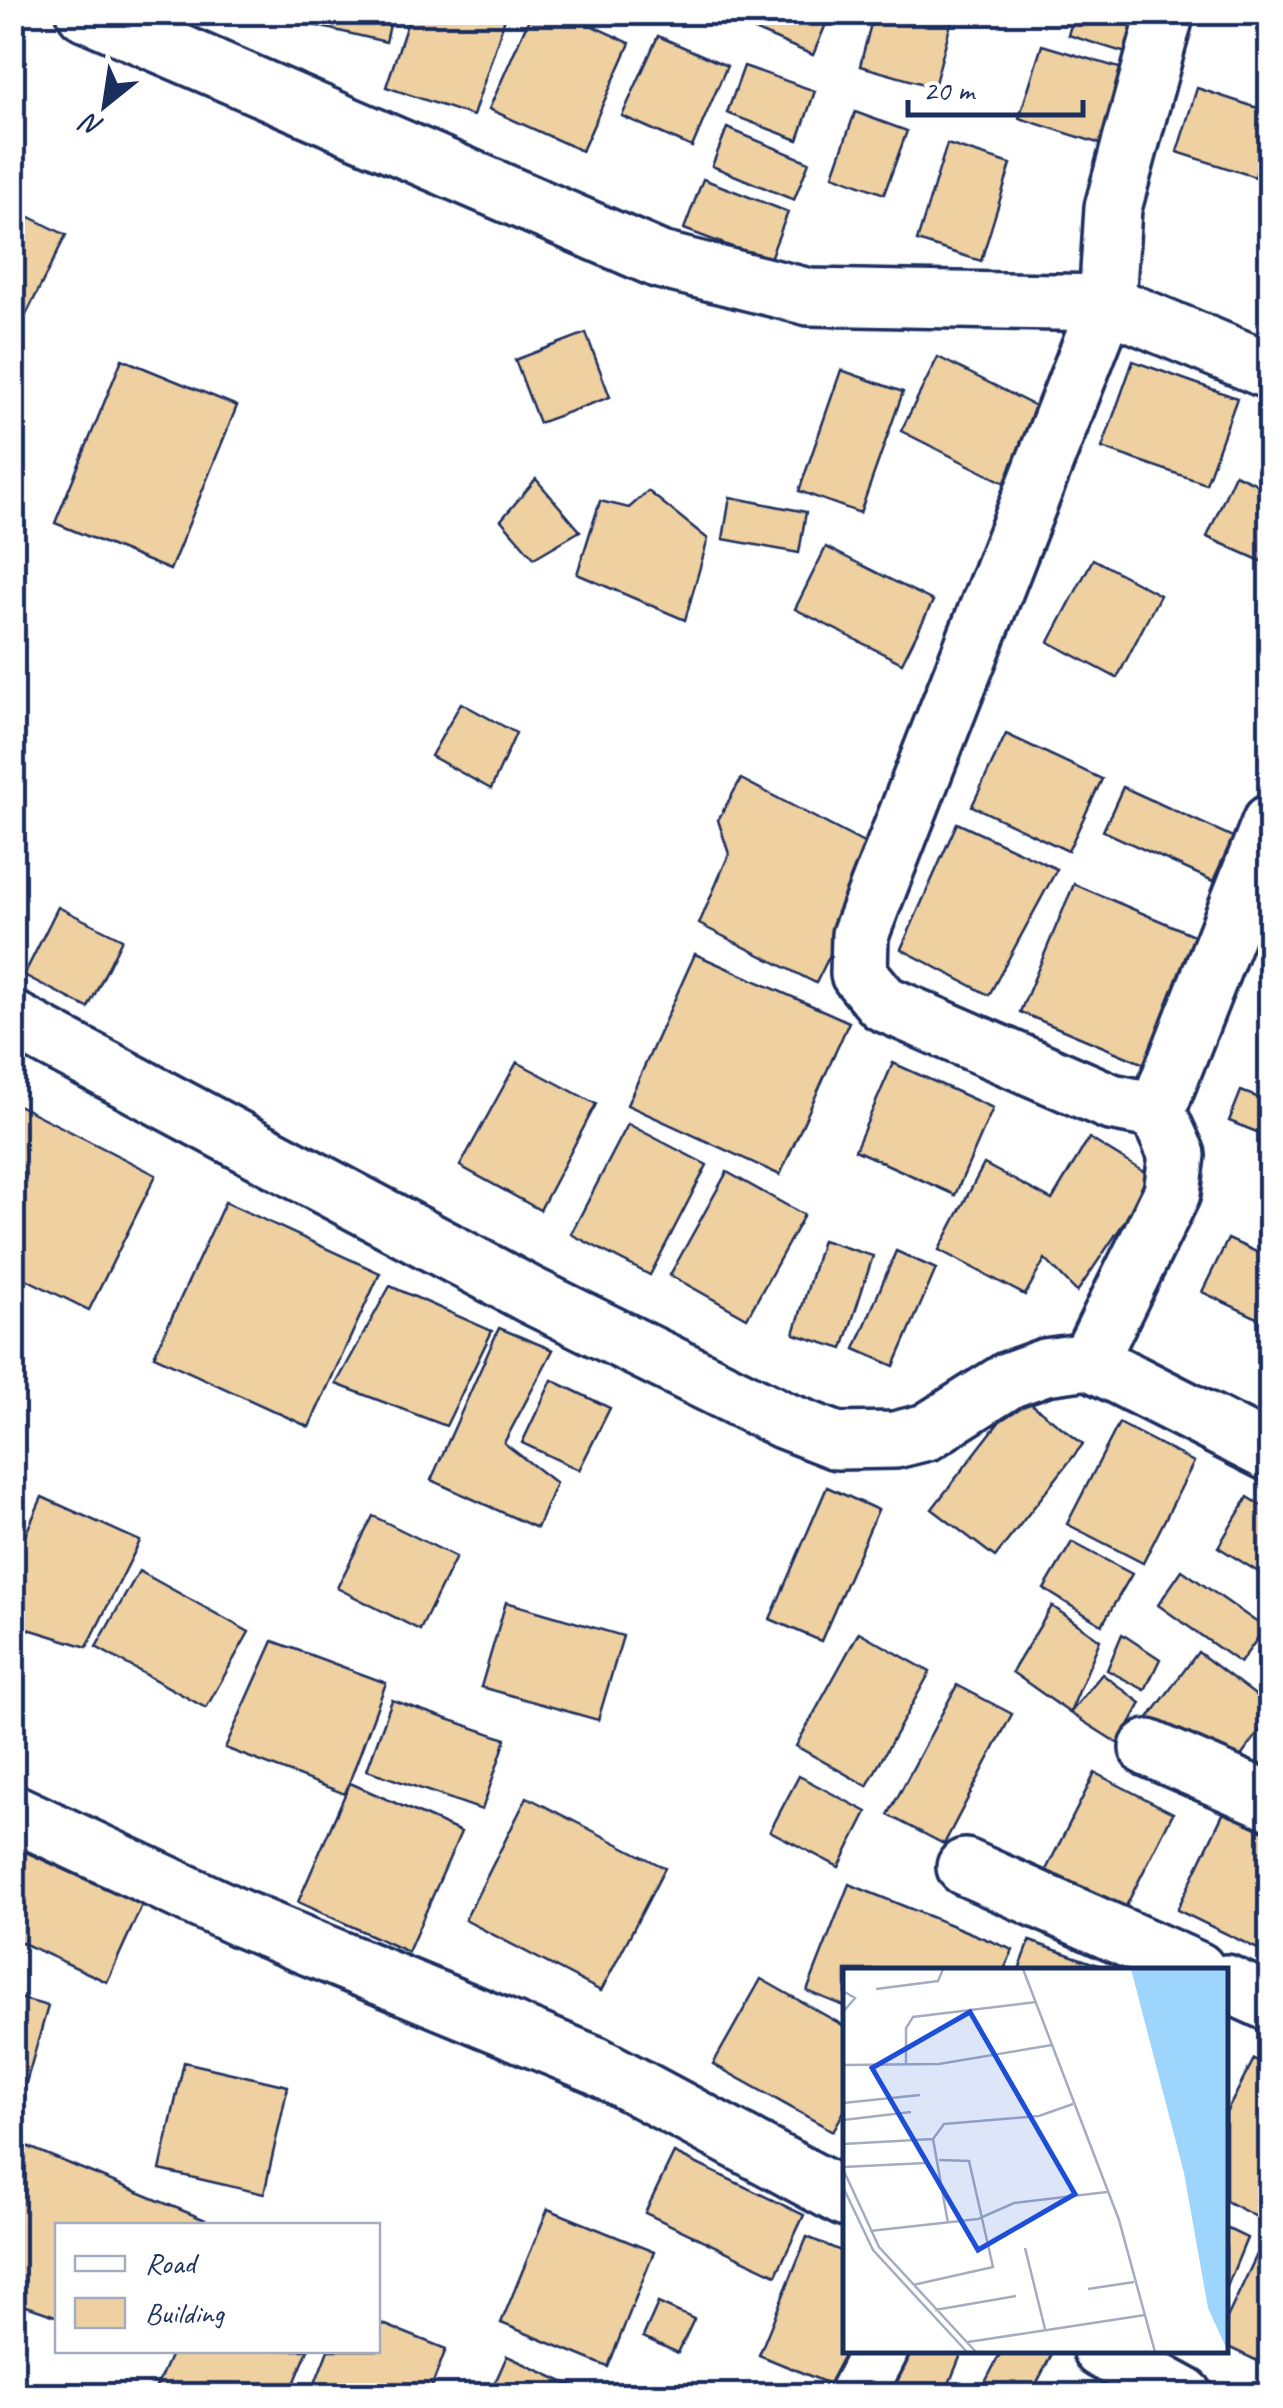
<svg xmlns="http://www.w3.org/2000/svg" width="1283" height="2408" font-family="Caveat,sans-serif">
<rect width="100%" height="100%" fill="#fff"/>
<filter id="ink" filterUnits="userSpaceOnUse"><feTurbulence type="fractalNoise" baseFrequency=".01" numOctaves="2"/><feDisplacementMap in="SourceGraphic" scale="20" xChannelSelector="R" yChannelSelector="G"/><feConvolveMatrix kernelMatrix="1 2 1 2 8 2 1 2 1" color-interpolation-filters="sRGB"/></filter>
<g filter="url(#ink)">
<!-- building -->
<g fill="#eed0a1" stroke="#1b2f5e" stroke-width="2.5">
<path d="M307,12H393L386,42L305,23Z"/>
<path d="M411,12H507L473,116L386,87Z"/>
<path d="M532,12H562L630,43L582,151L489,109Z"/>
<path d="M761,12H831L813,55L754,30Z"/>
<path d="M874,12H954L934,87L860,66Z"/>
<path d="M1075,12H1146L1132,55L1068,35Z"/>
<path d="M658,36L727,66L692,147L622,116Z"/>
<path d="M1042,45L1133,72L1110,147L1019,118Z"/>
<path d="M744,66L815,91L798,140L727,113Z"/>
<path d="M1197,88L1270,112V130L1255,177L1177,152Z"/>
<path d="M855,112L907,131L884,194L833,175Z"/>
<path d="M727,128L809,162L794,200L712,166Z"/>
<path d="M947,144L1011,164L981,261L917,241Z"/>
<path d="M703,179L788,212L769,261L684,229Z"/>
<path d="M12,208L66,235L24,319L12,313Z"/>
<path d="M586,333L610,397L539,423L515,360Z"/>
<path d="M938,357L1043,410L1005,483L901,431Z"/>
<path d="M122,359L237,406L170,570L55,523Z"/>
<path d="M1133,361L1237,398L1206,484L1102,448Z"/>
<path d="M841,370L903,392L860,513L799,491Z"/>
<path d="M1235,474L1270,490V565L1207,537Z"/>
<path d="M536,479L580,531L534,558L501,520Z"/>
<path d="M648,491L708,539L685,620L577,574L600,501L629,508Z"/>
<path d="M730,497L806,512L799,553L723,539Z"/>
<path d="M826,547L933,601L902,663L795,609Z"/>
<path d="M1093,559L1160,595L1117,678L1049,642Z"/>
<path d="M461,703L516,733L491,789L431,756Z"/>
<path d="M1006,734L1102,779L1068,851L972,806Z"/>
<path d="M741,779L881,852L816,983L699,924L729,854L718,820Z"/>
<path d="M1123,787L1233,837L1213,881L1103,831Z"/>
<path d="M957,823L1057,869L989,995L901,949Z"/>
<path d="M1074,884L1210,942L1156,1069L1020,1012Z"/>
<path d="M58,907L122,939L88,1008L24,975Z"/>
<path d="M695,954L849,1022L780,1175L627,1105Z"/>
<path d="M517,1062L596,1104L540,1210L460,1166Z"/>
<path d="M893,1063L993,1108L955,1195L855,1150Z"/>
<path d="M1241,1091L1270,1102V1113L1262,1134L1229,1121Z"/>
<path d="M12,1102L156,1175L89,1310L12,1272Z"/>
<path d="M628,1124L707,1165L650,1275L571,1234Z"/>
<path d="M1089,1138L1154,1178L1077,1292L1045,1259L1025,1295L939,1250L984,1164L1052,1200Z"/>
<path d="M727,1172L804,1215L747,1318L670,1275Z"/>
<path d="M225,1202L380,1273L309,1427L154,1356Z"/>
<path d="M1228,1239L1270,1258V1324L1202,1292Z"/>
<path d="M822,1240L873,1256L843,1349L794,1334Z"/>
<path d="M896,1251L936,1269L894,1366L855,1349Z"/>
<path d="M390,1286L492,1331L446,1426L336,1384Z"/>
<path d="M499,1328L553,1350L504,1443L556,1483L537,1528L431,1480Z"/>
<path d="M552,1380L610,1408L579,1470L522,1443Z"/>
<path d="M1020,1395L1083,1444L995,1557L932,1509Z"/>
<path d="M1119,1423L1194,1462L1143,1563L1067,1524Z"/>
<path d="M827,1487L878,1510L821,1641L770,1619Z"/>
<path d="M42,1497L140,1541L87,1647L12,1624V1565Z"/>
<path d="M1248,1497L1270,1511V1573L1268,1578L1218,1547Z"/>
<path d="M373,1516L456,1557L420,1630L337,1588Z"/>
<path d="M1072,1542L1132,1574L1102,1625L1044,1589Z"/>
<path d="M1182,1570L1265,1628L1240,1663L1158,1605Z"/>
<path d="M139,1571L249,1632L206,1708L96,1647Z"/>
<path d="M506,1602L623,1636L598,1720L481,1687Z"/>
<path d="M1052,1606L1100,1640L1070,1713L1012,1672Z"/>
<path d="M859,1632L930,1672L867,1786L796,1746Z"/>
<path d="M1122,1634L1160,1659L1145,1690L1107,1670Z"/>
<path d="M273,1641L386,1683L345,1794L225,1748Z"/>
<path d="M1198,1652L1270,1706V1717L1226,1777L1148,1719Z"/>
<path d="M1102,1674L1141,1703L1119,1744L1070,1713Z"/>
<path d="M957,1685L1012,1714L944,1844L888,1815Z"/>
<path d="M392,1700L506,1739L482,1810L367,1770Z"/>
<path d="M1095,1773L1173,1813L1124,1910L1046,1870Z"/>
<path d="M799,1776L867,1812L839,1867L770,1831Z"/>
<path d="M350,1783L461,1832L408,1952L298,1902Z"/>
<path d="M527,1797L665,1868L601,1991L465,1920Z"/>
<path d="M1224,1812L1270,1834V1955L1177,1910Z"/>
<path d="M17,1848L142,1905L107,1982L12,1938V1859Z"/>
<path d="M849,1884L1013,1950L1004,1970H846V2007L807,1991Z"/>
<path d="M1030,1941L1112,1970H1019Z"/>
<path d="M761,1979L846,2027V2108L833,2131L713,2064Z"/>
<path d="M12,1996L48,2006L24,2090L12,2087Z"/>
<path d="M1254,2059L1270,2067V2224L1226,2201V2113Z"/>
<path d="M184,2062L288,2086L264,2194L160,2170Z"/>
<path d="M12,2140L220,2226H58V2317L12,2301Z"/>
<path d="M674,2153L804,2215L776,2275L645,2213Z"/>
<path d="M548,2209L654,2252L608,2367L501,2323Z"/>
<path d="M1226,2228L1247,2238L1226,2289Z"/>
<path d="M807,2237L846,2253V2350H866L849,2392L759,2355Z"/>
<path d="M1261,2246L1270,2250V2367L1226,2346V2320Z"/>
<path d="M658,2303L694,2319L678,2353L643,2337Z"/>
<path d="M378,2322L446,2349L428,2396H310L328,2350H378Z"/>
<path d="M153,2350H308L289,2396H152L170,2356Z"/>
<path d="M906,2350H963L944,2396H888Z"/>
<path d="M1002,2350H1054L1030,2396H978Z"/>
<path d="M507,2356L594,2396H489Z"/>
</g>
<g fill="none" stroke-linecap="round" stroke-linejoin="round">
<!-- minor casing -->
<g stroke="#1b2f5e" stroke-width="62">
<g id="minor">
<path d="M85,12L660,260L809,297L1107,303L1270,371"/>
<path d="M12,1019L530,1295L783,1420L837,1441L895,1440L927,1432L1009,1380L1045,1367L1089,1361"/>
<path d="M1157,1111L1111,1102L883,1003L859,974L860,935L1107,303L1113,208L1166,12"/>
<path d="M1089,1361L1172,1193L1177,1155L1157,1111L1270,823"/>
<path d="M1089,1361L1270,1453"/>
<path d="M1148,1748L1270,1801"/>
<path d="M12,1812L239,1918L596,2065L846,2199"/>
<path d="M965,1867L1197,1970"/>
<path d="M1226,1983L1270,2003"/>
<path d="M1101,2350L1185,2396"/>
<path d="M856,2396L880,2350"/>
</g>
</g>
<!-- minor -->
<use href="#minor" stroke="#fff" stroke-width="55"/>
</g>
</g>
<!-- overview -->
<g transform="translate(843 1968)">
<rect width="385" height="385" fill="#fff"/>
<path d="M288,1H385V384L365,340L341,205Z" fill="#9ed5fd"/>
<path fill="none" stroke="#a4acbf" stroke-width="2.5" d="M180,1L276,252L312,384M33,21L95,13L100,1M0,23L12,30L0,44M0,97L96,96L209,77M63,97V60L70,49L193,34M0,135L77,127M0,152L68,144M0,176L90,171M0,199L83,195M0,201L36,279L133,384M0,219L30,282L124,384M105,255L90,171L101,156L196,148L230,136M27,263L135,251L171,235L264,224M182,280L202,361M70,317L150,299L126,193L96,192M245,321L291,314M92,342L173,328M125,374L302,347"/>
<path fill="#1d4ed8" fill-opacity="0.15" stroke="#1d4ed8" stroke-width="5" d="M127,44L232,226L135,282L29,100Z"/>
<rect width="385" height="385" fill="none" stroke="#1b2f5e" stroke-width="5"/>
</g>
<!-- margin -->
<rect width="1283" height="2408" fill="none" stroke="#fff" stroke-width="50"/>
<rect x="25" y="25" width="1233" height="2358" fill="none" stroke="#1b2f5e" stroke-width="4" filter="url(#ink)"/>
<!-- legend -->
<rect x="55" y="2223" width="325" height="130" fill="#ffffff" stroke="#a4acbf" stroke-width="2.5"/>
<rect x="75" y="2256" width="50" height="15" fill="#ffffff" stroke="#a4acbf" stroke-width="2.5"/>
<text x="145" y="2273" font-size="30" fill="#1b2f5e">Road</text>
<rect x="75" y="2298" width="50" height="30" fill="#eed0a1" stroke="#a4acbf" stroke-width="2.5"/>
<text x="145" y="2323" font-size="30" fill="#1b2f5e">Building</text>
<!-- north arrow -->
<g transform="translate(105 105) rotate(210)" stroke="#ffffff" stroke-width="8" paint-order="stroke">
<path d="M0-8L18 38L0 25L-18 38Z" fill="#1b2f5e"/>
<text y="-15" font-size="28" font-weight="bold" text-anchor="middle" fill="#1b2f5e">N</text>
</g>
<!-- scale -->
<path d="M908 100v15h175v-15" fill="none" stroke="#1b2f5e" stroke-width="5"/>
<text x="923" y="100" font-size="30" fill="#1b2f5e" stroke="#ffffff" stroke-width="8" paint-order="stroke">20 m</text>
</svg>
